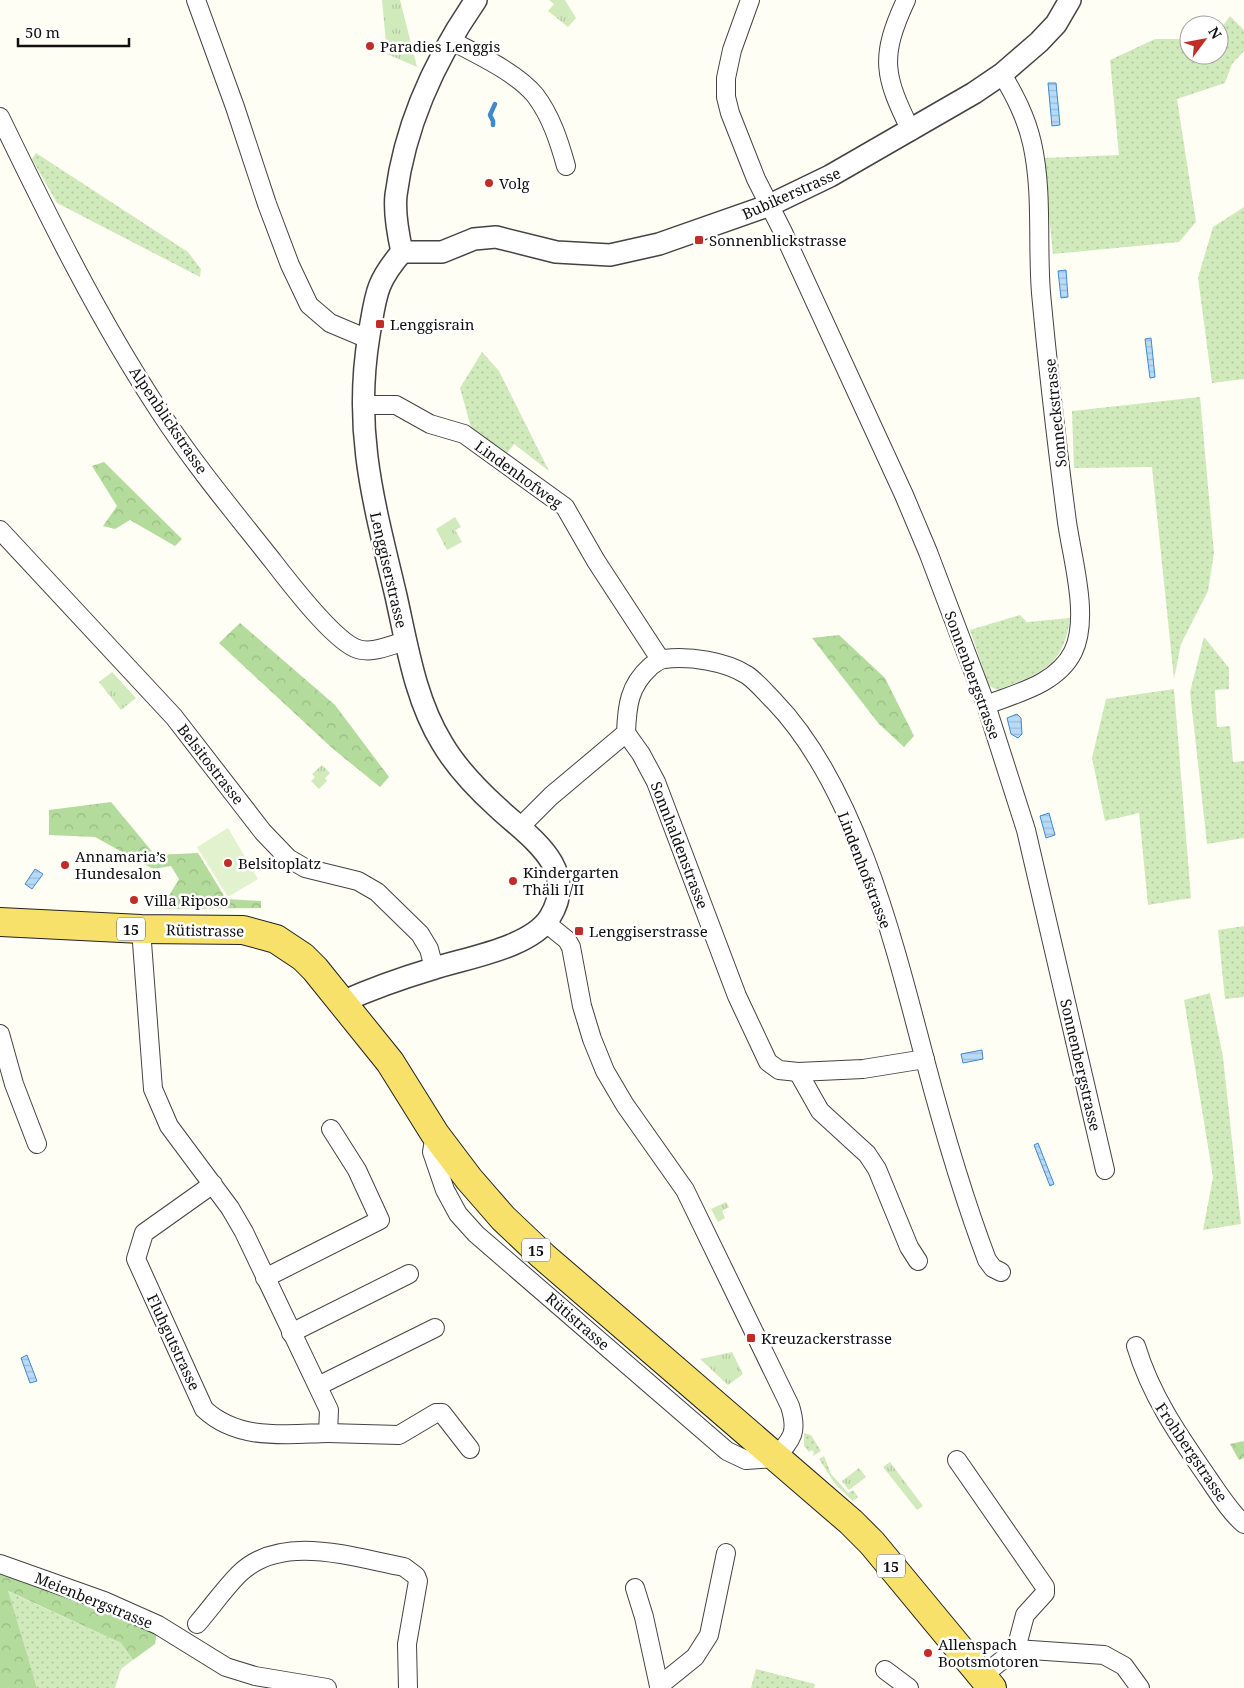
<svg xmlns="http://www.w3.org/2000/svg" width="1244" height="1688" font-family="'Noto Serif',serif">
<defs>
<pattern id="grass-dots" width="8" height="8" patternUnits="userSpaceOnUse" patternTransform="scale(1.25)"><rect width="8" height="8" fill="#d0eabc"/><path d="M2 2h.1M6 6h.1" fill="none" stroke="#b2c8a1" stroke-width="1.8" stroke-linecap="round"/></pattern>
<pattern id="forest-crowns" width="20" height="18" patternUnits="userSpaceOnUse" patternTransform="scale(1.25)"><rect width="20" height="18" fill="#b3db9b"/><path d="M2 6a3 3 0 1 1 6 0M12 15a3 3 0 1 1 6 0" fill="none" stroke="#99bb84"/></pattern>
<pattern id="park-tufts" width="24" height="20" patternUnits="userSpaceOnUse" patternTransform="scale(1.25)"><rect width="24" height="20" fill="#d0eabc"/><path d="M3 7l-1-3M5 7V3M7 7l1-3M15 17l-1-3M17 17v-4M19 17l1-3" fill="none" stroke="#b2c8a1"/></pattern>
<pattern id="water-rules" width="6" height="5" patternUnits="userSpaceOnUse" patternTransform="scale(1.25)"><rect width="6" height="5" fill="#b8daf7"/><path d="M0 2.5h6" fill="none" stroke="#9dbad3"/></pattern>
</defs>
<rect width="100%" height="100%" fill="#fffef4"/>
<!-- grass -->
<g fill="url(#grass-dots)">
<path d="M1230,16L1244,30V51L1232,64L1225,83L1177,99L1196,222L1179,242L1053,254L1043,158L1119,155L1110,60L1155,39H1189V55H1219V31Z"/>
<path d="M36,153L188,252L201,269L200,277L57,203L32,159Z"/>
<path d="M1244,207V379L1212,383L1198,278L1213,227Z"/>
<path d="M482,352L499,371L549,471L514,444L505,456L472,431L460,388Z"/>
<path d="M1200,397L1214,553L1208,591L1181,644L1174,679L1152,467L1074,468L1072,411Z"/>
<path d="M1020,615L1027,622L1070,618C1063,669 1040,673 998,690L989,686L970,630Z"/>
<path d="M1204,637L1229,668V689L1215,690L1217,727L1230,726L1233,762L1244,761V838L1207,844L1190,692Z"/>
<path d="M1174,689L1191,898L1148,905L1139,813L1105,821L1092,758L1106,699Z"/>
<path d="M1244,926V997L1225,999L1218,930Z"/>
<path d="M1210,993L1223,1057L1241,1224L1203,1230L1213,1177L1184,1000Z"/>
<path d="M804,1433L811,1435L821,1451L813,1456L814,1452L812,1450L809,1452L804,1446Z"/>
<path d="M824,1456L831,1474L848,1493L853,1490L858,1497L853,1501L835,1484L819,1459Z"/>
<path d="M7,1591L121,1643L133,1660L121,1669L115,1688H37Z"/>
<path d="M756,1669L815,1684L814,1688H751Z"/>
</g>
<!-- forest -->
<g fill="url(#forest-crowns)">
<path d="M104,462L182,539L175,546L130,520L115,529L103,526L117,506L92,466Z"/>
<path d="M240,623L335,705L389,777L380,787L332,748L219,643Z"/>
<path d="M839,635L885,678L914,736L904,747L879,724L812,638Z"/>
<path d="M111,802L155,855L198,853L226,899L261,901V908L161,909L179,879L171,866L153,869L95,837L49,835V810Z"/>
<path d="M1244,1441V1458L1239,1460L1230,1444Z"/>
<path d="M0,1564L158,1625L155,1644L133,1660L121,1643L8,1591L37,1688H0Z"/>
</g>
<!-- park -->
<g fill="url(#park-tufts)">
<path d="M382,0H400L417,67L387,54Z"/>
<path d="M549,0H565L576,18L568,27L548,11L554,4Z"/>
<path d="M455,517L461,527L455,530L462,542L447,550L436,529Z"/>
<path d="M112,672L136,698L121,710L99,682Z"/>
<path d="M322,765L330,773L325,778L327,781L319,789L311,781L315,777L312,774Z"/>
<path d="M726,1202L729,1207L722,1211L725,1218L718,1222L711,1209Z"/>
<path d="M732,1352L743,1374L728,1385L700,1359Z"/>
<path d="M890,1462L923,1506L917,1510L883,1467Z"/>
<path d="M859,1468L866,1477L849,1490L842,1481Z"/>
</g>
<!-- pitch -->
<path fill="#e2f2ce" d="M228,828L258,879L228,897L197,847Z"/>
<!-- water -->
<g fill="url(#water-rules)" stroke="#3e89ce">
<path d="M1056,83L1060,125L1052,126L1048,83Z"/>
<path d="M1066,270L1068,297L1061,298L1058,271Z"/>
<path d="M1151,338L1155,377L1150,378L1145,339Z"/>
<path d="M1017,714L1021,718L1022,734L1018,738L1011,734L1007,718Z"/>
<path d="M1049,813L1055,835L1046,838L1040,816Z"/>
<path d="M35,869L43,874L32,889L25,884Z"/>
<path d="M982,1050L983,1059L963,1063L961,1054Z"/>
<path d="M1038,1143L1054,1184L1050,1186L1034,1145Z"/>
<path d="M27,1355L37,1381L30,1383L21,1358Z"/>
</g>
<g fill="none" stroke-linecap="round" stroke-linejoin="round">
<!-- stream -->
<path stroke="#3e89ce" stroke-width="4.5" d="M493,125V121L490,115L495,104"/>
<!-- minor casing -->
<g stroke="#434343" stroke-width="20">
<g id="minor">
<path d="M196,0L235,107L267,204L290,265L309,305L330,323L368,339"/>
<path d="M750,0L732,50L726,78V97L730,113L756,179L782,230L904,495L928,552L986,705L1026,830L1105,1170"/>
<path d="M906,0C879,58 884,76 911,131"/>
<path d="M450,40C476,54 516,72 535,95C551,116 559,141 566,166"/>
<path d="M0,117C49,218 98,318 160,412C194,464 234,512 272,560C289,582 331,637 355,648C371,655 390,645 406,641"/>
<path d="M362,405H396L430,424L464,434L565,507L596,561L660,659"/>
<path d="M0,530L174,717L263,832L288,858L305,868L358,881L377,892L420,934L429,949L434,968"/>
<path d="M986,705C1017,693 1057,684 1073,652C1090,618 1072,558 1067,522C1057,446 1048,369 1041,293C1037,243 1043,192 1032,143C1026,117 1015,96 1002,74"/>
<path d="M626,733L641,754L656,782L737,996L768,1062L779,1070L798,1072L863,1069L925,1059"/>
<path d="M521,826L551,796L626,733C627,706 629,686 650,667C655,663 658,660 664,659C690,656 725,661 747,675C757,682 765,692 774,701C857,787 895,946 925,1060C943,1128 962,1194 987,1260L993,1268L1001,1272"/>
<path d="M141,929L153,1089L169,1126L230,1208L244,1232L329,1410L328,1433C285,1434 238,1441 204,1409L136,1259L144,1233L213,1184"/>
<path d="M0,1034L14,1084L37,1144"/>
<path d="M798,1072L820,1111L867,1154L877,1169L909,1247L918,1261"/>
<path d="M435,1134L432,1152L445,1190L458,1214L476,1234L727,1451L746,1460L775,1458C793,1438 798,1432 790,1406L685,1190L625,1105L605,1071L592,1039L582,1006L571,947L567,940L546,923"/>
<path d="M265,1278L380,1220L357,1170L331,1129"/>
<path d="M291,1333L409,1274"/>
<path d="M1136,1346C1151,1396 1179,1436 1208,1478C1219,1494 1230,1512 1244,1524"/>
<path d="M318,1386L435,1328"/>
<path d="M328,1433L399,1435L436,1413H442L470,1449"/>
<path d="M957,1460L1045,1587V1593L1025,1615L1016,1649L981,1677"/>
<path d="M0,1564L104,1601L158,1625L226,1667L255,1676L327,1688"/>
<path d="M635,1588L644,1617L659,1686"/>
<path d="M197,1624C211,1608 224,1589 239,1574C282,1532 354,1558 404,1567L416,1576L418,1581L407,1644L408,1688"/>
<path d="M1016,1649L1104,1655L1124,1666L1140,1688"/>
<path d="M885,1670L909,1688"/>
<path d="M659,1688V1686L695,1657L709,1635L726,1553"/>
</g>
</g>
<!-- tertiary casing -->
<g stroke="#434343" stroke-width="24">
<g id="tertiary">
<path d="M402,252H442L474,239L496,237L556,252L610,255L659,244L770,205L830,176L974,93L1002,74L1039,42L1056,24L1070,0"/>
<path d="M402,252C398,234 394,214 396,195C405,125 436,58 476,0"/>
<path d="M342,1002C371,989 402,978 432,969C465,958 531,948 550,917C580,868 529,837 498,808C477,789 456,767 442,743C415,699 407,645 396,596C374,503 353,432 369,335C376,296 375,283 402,252"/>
</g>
</g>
<!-- primary casing -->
<g stroke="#212121" stroke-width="30">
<path id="primary" d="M0,922L141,929L243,930L276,939L303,957L315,969L390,1062L435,1134L469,1179L503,1218L543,1256L851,1522L872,1543L992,1688"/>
</g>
<!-- minor -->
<use href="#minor" stroke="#fff" stroke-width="18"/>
<!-- tertiary -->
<use href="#tertiary" stroke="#fff" stroke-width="21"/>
<!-- primary -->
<use href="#primary" stroke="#f8e16a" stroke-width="28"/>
</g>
<!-- markers -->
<g fill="#c22c26" stroke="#fff" stroke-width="2">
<circle cx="370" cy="46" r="5"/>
<circle cx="489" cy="183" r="5"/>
<rect x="694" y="235" width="10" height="10" rx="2.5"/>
<rect x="375" y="319" width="10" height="10" rx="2.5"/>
<circle cx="228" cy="863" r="5"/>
<circle cx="65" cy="865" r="5"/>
<circle cx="513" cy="881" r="5"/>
<circle cx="134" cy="900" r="5"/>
<rect x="574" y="926" width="10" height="10" rx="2.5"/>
<rect x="746" y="1333" width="10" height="10" rx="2.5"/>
<circle cx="928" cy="1653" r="5"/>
</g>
<g text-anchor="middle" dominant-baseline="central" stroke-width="5" stroke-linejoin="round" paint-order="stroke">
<!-- shield labels -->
<g fill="#fff" stroke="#585858" stroke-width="1">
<rect x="117" y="917.5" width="28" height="23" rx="4"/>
<rect x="522" y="1238.5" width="28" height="23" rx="4"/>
<rect x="877" y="1554.5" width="28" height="23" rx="4"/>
</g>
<g font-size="14" font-weight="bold" fill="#101010">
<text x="131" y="929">15</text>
<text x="536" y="1250">15</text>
<text x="891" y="1566">15</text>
</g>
<!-- poi labels -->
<g font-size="15" fill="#101010" stroke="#fff" text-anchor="start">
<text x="380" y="46">Paradies Lenggis</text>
<text x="499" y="183">Volg</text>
<text x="709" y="240">Sonnenblickstrasse</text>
<text x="390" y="324">Lenggisrain</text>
<text x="75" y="856">Annamaria’s<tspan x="75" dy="17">Hundesalon</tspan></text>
<text x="238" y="863">Belsitoplatz</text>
<text x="523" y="872">Kindergarten<tspan x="523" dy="17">Thäli I/II</tspan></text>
<text x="144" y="900">Villa Riposo</text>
<text x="589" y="931">Lenggiserstrasse</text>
<text x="761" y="1338">Kreuzackerstrasse</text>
<text x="938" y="1644">Allenspach<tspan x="938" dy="17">Bootsmotoren</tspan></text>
</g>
<!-- street labels -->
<g font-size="15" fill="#101010" stroke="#fff">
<text transform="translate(791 193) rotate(-24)">Bubikerstrasse</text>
<text transform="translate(1055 413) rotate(-96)">Sonneckstrasse</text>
<text transform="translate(169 420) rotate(56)">Alpenblickstrasse</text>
<text transform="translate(519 474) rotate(36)">Lindenhofweg</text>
<text transform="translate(389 570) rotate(77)">Lenggiserstrasse</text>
<text transform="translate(973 675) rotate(70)">Sonnenbergstrasse</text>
<text transform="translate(211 764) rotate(52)">Belsitostrasse</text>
<text transform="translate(680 845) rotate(69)">Sonnhaldenstrasse</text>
<text transform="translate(865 870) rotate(69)">Lindenhofstrasse</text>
<text transform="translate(205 930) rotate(1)">Rütistrasse</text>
<text transform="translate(1081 1065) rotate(77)">Sonnenbergstrasse</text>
<text transform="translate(578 1321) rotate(41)">Rütistrasse</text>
<text transform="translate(174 1342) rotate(65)">Fluhgutstrasse</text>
<text transform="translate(1192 1452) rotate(56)">Frohbergstrasse</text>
<text transform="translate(94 1600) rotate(22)">Meienbergstrasse</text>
</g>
</g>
<!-- north arrow -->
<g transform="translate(1204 40) rotate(58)"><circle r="24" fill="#ffffff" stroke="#9f9f9f"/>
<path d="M0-4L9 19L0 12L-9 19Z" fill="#c22c26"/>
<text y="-8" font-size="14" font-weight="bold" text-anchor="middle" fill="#101010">N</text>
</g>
<!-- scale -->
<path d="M18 38v8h111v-8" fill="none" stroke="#101010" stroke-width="2.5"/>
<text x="25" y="38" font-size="15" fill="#101010" stroke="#ffffff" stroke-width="4" paint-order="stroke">50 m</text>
</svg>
